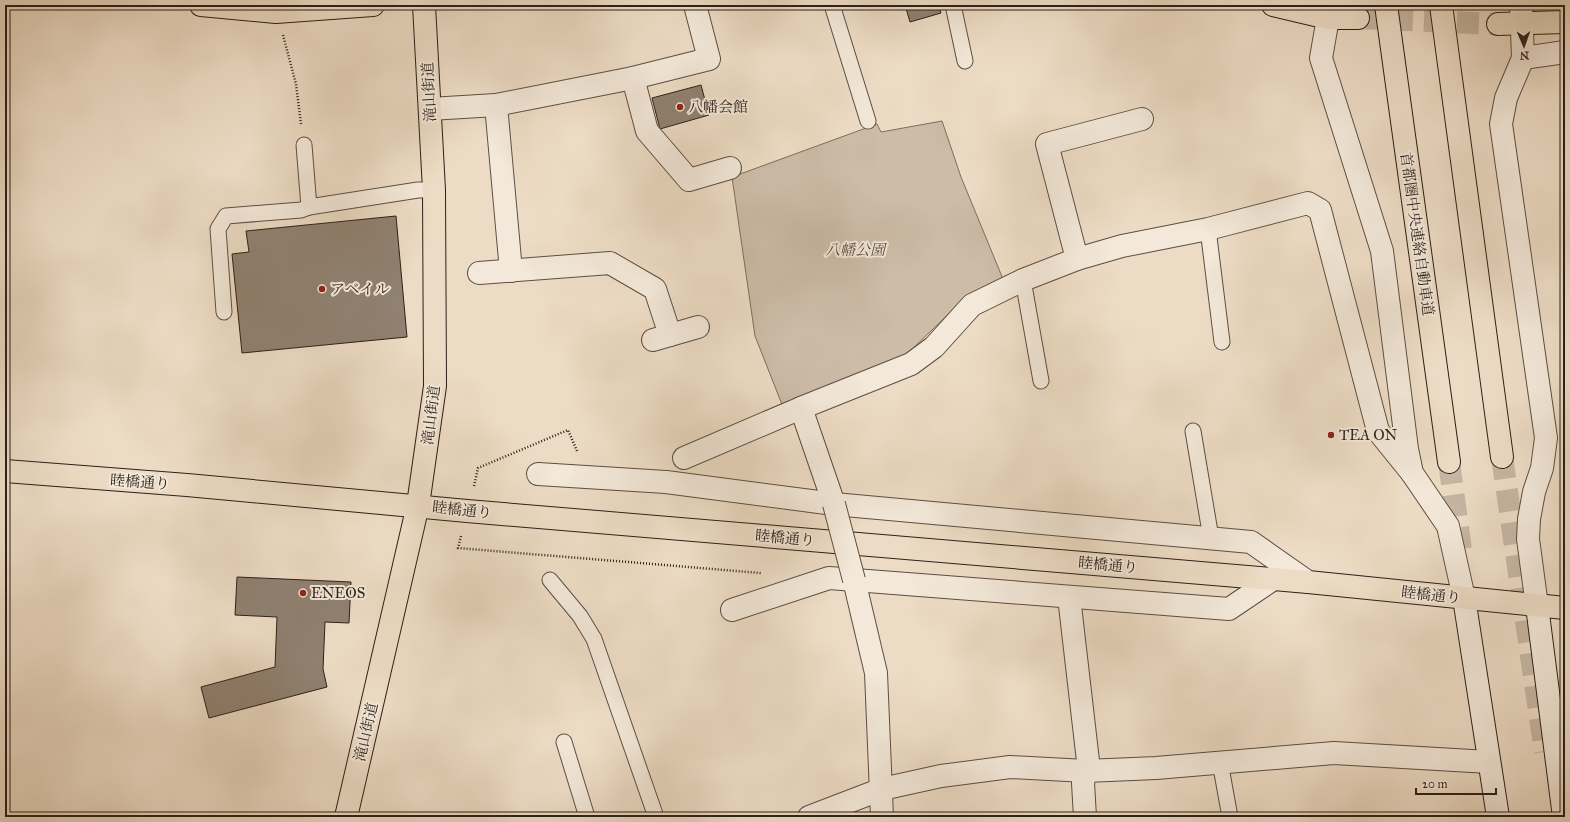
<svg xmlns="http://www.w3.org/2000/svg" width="1570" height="822" font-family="'IM FELL Great Primer','Noto Serif JP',serif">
<rect width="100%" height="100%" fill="#eddcc5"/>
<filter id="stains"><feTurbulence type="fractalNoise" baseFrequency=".005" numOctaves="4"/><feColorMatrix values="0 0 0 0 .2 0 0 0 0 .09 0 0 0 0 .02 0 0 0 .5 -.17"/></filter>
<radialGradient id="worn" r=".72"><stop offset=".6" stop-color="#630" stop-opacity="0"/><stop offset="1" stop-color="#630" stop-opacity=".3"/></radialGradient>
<!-- green -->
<path fill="#ccbca8" stroke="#7c6e60" d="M942,121L961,177L1003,279L961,302L904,357L783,407L755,336L732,177L877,124L881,132Z"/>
<!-- building -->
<g fill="#908172" stroke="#2c1f19">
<path d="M905,5H938L941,13L910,22Z"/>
<path d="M701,85L709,115L660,129L652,98Z"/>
<path d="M396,216L407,337L242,353L232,254L249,252L246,231Z"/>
<path d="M237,577L351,582L349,623L325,622L323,669L327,687L209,718L201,687L275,667L277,617L235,615Z"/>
</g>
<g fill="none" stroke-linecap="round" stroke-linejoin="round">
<!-- primary-tunnel -->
<path stroke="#c6b6a3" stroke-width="22" stroke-dasharray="22 11" stroke-linecap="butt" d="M1358,18L1498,24"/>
<!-- highway-tunnel -->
<g stroke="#c6b6a3" stroke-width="22" stroke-dasharray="22 11" stroke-linecap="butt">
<path d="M1502,457L1545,752"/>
<path d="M1449,462L1461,549"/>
</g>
<!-- lane casing -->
<g stroke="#5c4e44" stroke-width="17">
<g id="lane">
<path d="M832,5L868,121"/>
<path d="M953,5L965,61"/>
<path d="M304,145L309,207"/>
<path d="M1208,229L1222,342"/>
<path d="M1023,280L1041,381"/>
<path d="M224,312L218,229L226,216L301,210L309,207L418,190H434"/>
<path d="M1193,431L1211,538"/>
<path d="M550,580L580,616L594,639L656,817"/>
<path d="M564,742L587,817"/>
<path d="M1220,762L1230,817"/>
</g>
</g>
<!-- street casing -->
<g stroke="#5c4e44" stroke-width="24">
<g id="street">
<path d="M1521,5L1523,58L1506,98L1501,124L1546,438L1542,468L1534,492L1529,519L1528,539L1537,606"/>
<path d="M1328,18L1321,58L1382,251L1407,449L1412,473L1448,526L1464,598"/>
<path d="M1523,58L1565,52"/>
<path d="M633,78L647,131L689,180L730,168"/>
<path d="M496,105L511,271"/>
<path d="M430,109L496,105L633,78L709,59L695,5"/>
<path d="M1077,259L1047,144L1142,119"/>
<path d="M479,273L610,263L655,289L670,335"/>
<path d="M653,340L698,327"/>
<path d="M684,458L801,408"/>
<path d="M538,474L666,482L834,504L1251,542L1308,582"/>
<path d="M834,504L801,408L911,364L934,347L972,305L1023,280L1077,259L1122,246L1208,229L1308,203L1320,210L1378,431L1412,473"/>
<path d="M854,580L876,673L882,817"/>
<path d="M1069,597L1088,761L1083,783L1085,817"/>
<path d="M732,610L829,578L1229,609L1272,580"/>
<path d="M809,817L882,789L941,776L1010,767L1086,771L1156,768L1334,753L1489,762"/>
</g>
</g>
<!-- secondary casing -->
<g stroke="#2c1f19" stroke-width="24">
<g id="secondary">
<path d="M1464,598L1498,817"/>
<path d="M1537,606L1564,817"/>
</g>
</g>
<!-- primary casing -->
<g stroke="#2c1f19" stroke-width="24">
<g id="primary">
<path d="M201,5L276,12L373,5"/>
<path d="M1273,5L1328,18H1358"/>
<path d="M1498,24L1565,22"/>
<path d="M5,471L187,485L467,511L1308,582L1565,608"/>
</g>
</g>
<!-- highway casing -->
<g stroke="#2c1f19" stroke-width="24">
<g id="highway">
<path d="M1386,5L1449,462"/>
<path d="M1441,5L1502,457"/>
<path d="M346,817L418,505L435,386L434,190L424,5"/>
</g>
</g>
<!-- path -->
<g stroke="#2c1f19" stroke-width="2.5" stroke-dasharray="1 2" stroke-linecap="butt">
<path d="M283,35L296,84L301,124"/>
<path d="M474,486L478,468L568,430L577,451"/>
<path d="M461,536L458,548L761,573"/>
</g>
<!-- lane -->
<use href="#lane" stroke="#f3e8d9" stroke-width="15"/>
<!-- street -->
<use href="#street" stroke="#f3e8d9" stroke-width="22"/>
<!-- secondary -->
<use href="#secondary" stroke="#f3e8d9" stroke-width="22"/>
<!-- primary -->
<use href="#primary" stroke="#eddcc5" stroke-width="22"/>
<!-- highway -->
<use href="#highway" stroke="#eddcc5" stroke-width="22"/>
<!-- street-bridge casing -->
<g stroke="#5c4e44" stroke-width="24" stroke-linecap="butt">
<path id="street-bridge" d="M834,504L854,580"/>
</g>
<!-- street-bridge -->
<use href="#street-bridge" stroke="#f3e8d9" stroke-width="22"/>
</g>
<!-- markers -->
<g fill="#8f2418" stroke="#f3e8d9" stroke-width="1.5">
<circle cx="680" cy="107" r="4"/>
<circle cx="322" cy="289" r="4"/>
<circle cx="1331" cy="435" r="4"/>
<circle cx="303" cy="593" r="4"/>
</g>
<g text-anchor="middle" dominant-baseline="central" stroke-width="4" stroke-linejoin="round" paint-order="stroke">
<!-- street labels -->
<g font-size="15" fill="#2c1f19" stroke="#f3e8d9">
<text transform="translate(429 92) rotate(-93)">滝山街道</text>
<text transform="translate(1417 234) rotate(82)">首都圏中央連絡自動車道</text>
<text transform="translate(431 415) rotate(-83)">滝山街道</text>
<text transform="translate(140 482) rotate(4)">睦橋通り</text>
<text transform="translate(462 510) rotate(6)">睦橋通り</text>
<text transform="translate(785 538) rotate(5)">睦橋通り</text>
<text transform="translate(1108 565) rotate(5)">睦橋通り</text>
<text transform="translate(1431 595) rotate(6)">睦橋通り</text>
<text transform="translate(366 732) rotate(-77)">滝山街道</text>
</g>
<!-- poi labels -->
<g font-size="15" fill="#2c1f19" stroke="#f3e8d9" text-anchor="start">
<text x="688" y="107">八幡会館</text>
<text x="330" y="289">アベイル</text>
<text x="1339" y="435">TEA ON</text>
<text x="311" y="593">ENEOS</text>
</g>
<!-- park labels -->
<g font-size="15" font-style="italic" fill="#5c4e44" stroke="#f3e8d9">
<text x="855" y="250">八幡公園</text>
</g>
</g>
<!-- margin -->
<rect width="1570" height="822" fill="none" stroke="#eddcc5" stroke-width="20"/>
<rect x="6" y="6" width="1558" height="810" fill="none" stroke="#2c1f19" stroke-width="2"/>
<rect x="10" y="10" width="1550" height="802" fill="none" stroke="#2c1f19"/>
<!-- north arrow -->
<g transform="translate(1524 46) rotate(178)" stroke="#f3e8d9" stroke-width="3" paint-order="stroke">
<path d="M0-3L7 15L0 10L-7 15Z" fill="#2c1f19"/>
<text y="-6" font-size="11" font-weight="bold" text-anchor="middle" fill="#2c1f19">N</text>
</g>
<!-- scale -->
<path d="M1416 788v6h80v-6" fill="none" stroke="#2c1f19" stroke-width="2"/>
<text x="1422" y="788" font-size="12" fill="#2c1f19" stroke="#f3e8d9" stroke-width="3" paint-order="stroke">20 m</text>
<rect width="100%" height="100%" filter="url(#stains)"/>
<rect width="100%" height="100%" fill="url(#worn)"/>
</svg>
